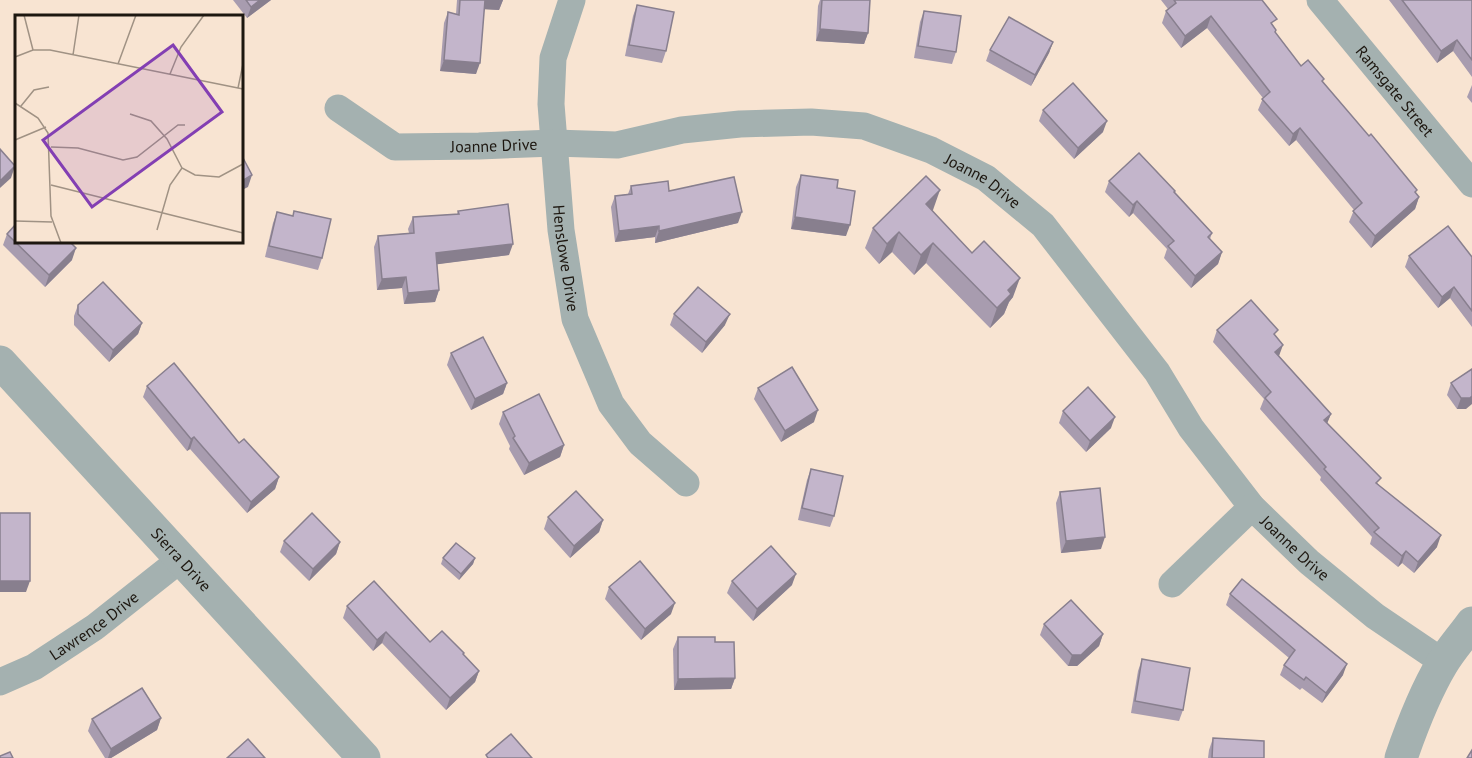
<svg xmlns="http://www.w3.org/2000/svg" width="1472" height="758" font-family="'PT Sans',sans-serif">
<rect width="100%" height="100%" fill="#f8e4d2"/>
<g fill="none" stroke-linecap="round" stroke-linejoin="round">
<!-- minor -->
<g stroke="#a4b1b0" stroke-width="27">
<path id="s1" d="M572,0L553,58L551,104L561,230L575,319L611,404L640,443L686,483"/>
<path id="s2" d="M1320,0L1472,184"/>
<path id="s3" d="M338,108L395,147L479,146L554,143L617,145L682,130L740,124L811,122L864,126L931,150L986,178L1043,225L1157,372L1191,428L1252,507L1309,562L1375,616L1443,662"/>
<path d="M1172,584L1252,507"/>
<path id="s4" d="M0,682L34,667L95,627L181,559"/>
</g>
<!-- tertiary -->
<g stroke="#a4b1b0" stroke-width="33">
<path id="s5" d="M0,362L364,758"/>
<path d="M1401,758C1412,726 1424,694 1442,664C1450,650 1462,637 1472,623"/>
</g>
</g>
<!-- wall -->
<g fill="#a89caf">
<path d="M233,0H271L247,18Z"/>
<path d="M457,0H503L499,10L484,9L476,74L440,71L444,23L448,12L456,14Z"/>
<path d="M820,0H870L868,33L864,44L816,41L818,6Z"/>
<path d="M1161,0H1258L1276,30L1275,33L1301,66L1323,82L1416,194L1419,197L1415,209L1371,248L1349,222L1354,210L1296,140L1289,146L1258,110L1263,98L1207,28L1181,48L1162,23L1166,11L1168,9Z"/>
<path d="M1389,0H1472V77L1453,51L1437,63Z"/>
<path d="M637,5L666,51L662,63L625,56L633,16Z"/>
<path d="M924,11L956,52L952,64L914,58L920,22Z"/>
<path d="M1053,42L1049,53L1031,86L986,61L990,50Z"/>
<path d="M1472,85V103L1467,97Z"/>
<path d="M1043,110L1103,132L1074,159L1039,121Z"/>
<path d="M801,175L837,188L846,236L791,229L796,187Z"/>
<path d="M1109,181L1175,192L1212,233L1210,239L1222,252L1218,264L1191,288L1164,258L1167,249L1133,213L1129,217L1105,192Z"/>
<path d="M631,186L669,191L738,223L655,243V237L615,242L611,207L615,196L628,194Z"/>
<path d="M933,210L932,211L1013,297L1009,302L1004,314L990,328L926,263L914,275L892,252L879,264L865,248L873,228Z"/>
<path d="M458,211L509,255L437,264L439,290L435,302L404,304L402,288L377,290L374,247L378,236L409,233L408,229L413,217L457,214Z"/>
<path d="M277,212L292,216L322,258L318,270L265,257L273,223Z"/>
<path d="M7,234L72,260L45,287L3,245Z"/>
<path d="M1409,256L1472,257V327L1450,298L1438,308L1405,267Z"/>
<path d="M78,305L142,323L138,334L109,362L74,325V316Z"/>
<path d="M674,314L725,325L702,353L670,325Z"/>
<path d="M1217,330L1276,337L1279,356L1331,414L1327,423L1379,485L1437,547L1414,573L1402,563L1398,567L1370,544L1372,537L1320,480L1321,477L1260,409L1264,399L1213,342Z"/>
<path d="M451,353L507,383L503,394L471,410L447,365Z"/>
<path d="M1472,369L1466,409H1457L1447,395L1451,383Z"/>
<path d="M147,386L239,443L279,477L275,489L247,513L190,449L187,451L143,397Z"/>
<path d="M758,388L814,422L781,442L754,399Z"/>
<path d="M1063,411L1111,428L1086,452L1059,423Z"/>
<path d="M503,412L564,445L560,457L524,475L509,449L510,446L499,424Z"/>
<path d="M811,469L834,516L830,527L798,520L807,480Z"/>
<path d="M1060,492L1101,549L1061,553L1056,503Z"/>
<path d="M548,517L603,520L599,532L570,558L544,529Z"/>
<path d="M284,541L340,542L336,554L309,581L280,552Z"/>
<path d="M443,558H475L473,564L459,580L441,564Z"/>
<path d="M732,581L792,585L753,621L727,593Z"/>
<path d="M609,587L671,614L641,640L605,599Z"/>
<path d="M1230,594L1343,675L1322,703L1302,688L1300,690L1280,675L1284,665L1289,658L1226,605Z"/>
<path d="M347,606L430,642L463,655L479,671L475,682L446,710L382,643L373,651L343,618Z"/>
<path d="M1044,624L1103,634L1099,646L1077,666H1068L1040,635Z"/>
<path d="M678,637L715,642L735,678L731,689L674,690L673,649Z"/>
<path d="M1142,659L1183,710L1179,721L1131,713L1138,671Z"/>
<path d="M161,718L157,730L111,758H105L88,731L92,719Z"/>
<path d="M1213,738L1264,758H1208L1209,750Z"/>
</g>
<!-- shaded-wall -->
<g fill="#887f8e">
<path d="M260,0H271L247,18L251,7Z"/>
<path d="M484,0H503L499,10L481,9Z"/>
<path d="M1211,16L1207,28L1181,48L1185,36Z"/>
<path d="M820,29L868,33L864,44L816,41Z"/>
<path d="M1457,40L1453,51L1437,63L1441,51Z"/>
<path d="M1053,42L1049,53L1031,86L1035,75Z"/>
<path d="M444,60L480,63L476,74L440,71Z"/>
<path d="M1107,121L1103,132L1074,159L1078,148Z"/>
<path d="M1300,128L1296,140L1289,146L1293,134Z"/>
<path d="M15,166L11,178L0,188V181Z"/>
<path d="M252,175L248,187L242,190V181Z"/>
<path d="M940,190L933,210L919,224L926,204Z"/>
<path d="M1419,197L1415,209L1371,248L1375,236Z"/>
<path d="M1137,201L1133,213L1129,217L1133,205Z"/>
<path d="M742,212L738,223L655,243L659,231Z"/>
<path d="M795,217L850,225L846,236L791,229Z"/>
<path d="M659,226L655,237L615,242L619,231Z"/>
<path d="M899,232L892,252L879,264L887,244Z"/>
<path d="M933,243L926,263L914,275L921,255Z"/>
<path d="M513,244L509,255L432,265L436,253Z"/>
<path d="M76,248L72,260L45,287L49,275Z"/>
<path d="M1222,252L1218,264L1191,288L1195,276Z"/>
<path d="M406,277L402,288L377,290L382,279Z"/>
<path d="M1020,278L1013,297L1009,302L1004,314L990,328L997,308L1008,290Z"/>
<path d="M1454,287L1450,298L1438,308L1442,297Z"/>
<path d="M439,290L435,302L404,304L408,293Z"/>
<path d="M730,314L725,325L702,353L706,342Z"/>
<path d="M142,323L138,334L109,362L113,350Z"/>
<path d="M1283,345L1279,356L1275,352Z"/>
<path d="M507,383L503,394L471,410L475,399Z"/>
<path d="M1472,396V404L1466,409H1457L1461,398Z"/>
<path d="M818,410L814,422L781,442L785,431Z"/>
<path d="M1331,414L1326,426L1324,420Z"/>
<path d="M1115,417L1111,428L1086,452L1090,441Z"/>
<path d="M194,437L190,449L187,451L191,439Z"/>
<path d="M564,445L560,457L524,475L529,463Z"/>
<path d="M279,477L275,489L247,513L251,502Z"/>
<path d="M603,520L599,532L570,558L574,546Z"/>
<path d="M1441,535L1437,547L1414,573L1418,562Z"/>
<path d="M1105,537L1101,549L1061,553L1066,541Z"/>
<path d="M340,542L336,554L309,581L313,569Z"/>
<path d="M1406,551L1402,563L1398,567L1402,556Z"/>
<path d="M475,558L473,564L459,580L461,574Z"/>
<path d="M796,574L792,585L753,621L757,609Z"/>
<path d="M0,581H30L26,592H0Z"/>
<path d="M675,603L671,614L641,640L645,629Z"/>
<path d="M386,632L382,643L373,651L377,640Z"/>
<path d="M1103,634L1099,646L1077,666H1068L1072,655Z"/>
<path d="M1347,664L1343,675L1322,703L1326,693Z"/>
<path d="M479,671L475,682L446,710L450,698Z"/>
<path d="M735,678L731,689L674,690L678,679Z"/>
<path d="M161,718L157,730L111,758H108L111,749Z"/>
</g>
<!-- building -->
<g fill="#c3b5cb" stroke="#887f8e" stroke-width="1.5">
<path d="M246,0H260L251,7Z"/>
<path d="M460,0H485L480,63L444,60L448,12L459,15Z"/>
<path d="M822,0H870L868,33L820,29Z"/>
<path d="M1174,0H1262L1277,19L1271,23L1276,30L1275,32L1301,66L1308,60L1324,79L1322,81L1369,136L1371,134L1417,190L1415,192L1419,197L1375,236L1353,211L1362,203L1300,128L1293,134L1262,99L1270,92L1211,16L1185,36L1166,11L1176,3Z"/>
<path d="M1402,0H1472V60L1457,40L1441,51Z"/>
<path d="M637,5L674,12L666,51L629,45Z"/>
<path d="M924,11L961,16L956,52L918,46Z"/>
<path d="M1009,17L1053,42L1035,75L990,50Z"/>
<path d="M1073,83L1107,121L1078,148L1043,110Z"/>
<path d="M0,149L15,166L0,181Z"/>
<path d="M1139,153L1175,191L1174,192L1212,233L1208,237L1222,252L1195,276L1168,246L1174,241L1137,201L1133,205L1109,181Z"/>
<path d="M242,156L252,175L242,181Z"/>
<path d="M801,175L838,180L837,188L855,191L850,225L795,217Z"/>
<path d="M926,176L940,190L926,204L972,253L984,241L1020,278L1008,290L1011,294L997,308L933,243L921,255L899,232L887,244L873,228Z"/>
<path d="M734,177L742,212L659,231V226L619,231L615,196L632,194L631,186L668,181L669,191Z"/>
<path d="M508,204L513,244L436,253L439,290L408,293L406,277L382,279L378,236L414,233L413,217L459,214L458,211Z"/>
<path d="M294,211L331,219L322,258L269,246L277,212L293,216Z"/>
<path d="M16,224V242H70L76,248L49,275L7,234Z"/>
<path d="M1448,226L1472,257V311L1454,287L1442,297L1409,256Z"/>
<path d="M103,282L142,323L113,350L78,314V305Z"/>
<path d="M698,287L730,314L706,342L674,314Z"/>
<path d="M1251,300L1278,330L1274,334L1283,345L1275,352L1331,414L1324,420L1381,478L1376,483L1441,535L1418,562L1406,551L1402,556L1374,532L1379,528L1324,469L1326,467L1265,398L1271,392L1217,330Z"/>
<path d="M483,337L507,383L475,399L451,353Z"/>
<path d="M174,363L239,443L244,439L279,477L251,502L194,437L191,439L147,386Z"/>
<path d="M792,367L818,410L785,431L758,388Z"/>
<path d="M1472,369V396L1470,398H1461L1451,383Z"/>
<path d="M1088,387L1115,417L1090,441L1063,411Z"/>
<path d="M539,394L564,445L529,463L513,438L515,436L503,412Z"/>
<path d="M811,469L843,476L834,516L802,508Z"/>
<path d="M1100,488L1105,537L1066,541L1060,492Z"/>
<path d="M576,491L603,520L574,546L548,517Z"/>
<rect x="0" y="513" width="30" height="68"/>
<path d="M312,513L340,542L313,569L284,541Z"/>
<path d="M456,543L475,558L461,574L443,558Z"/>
<path d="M771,546L796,574L757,609L732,581Z"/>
<path d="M640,561L675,603L645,629L609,587Z"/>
<path d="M1242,579L1347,664L1326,693L1306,677L1304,680L1284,665L1295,650L1230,594Z"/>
<path d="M374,581L430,642L442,631L464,653L463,654L479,671L450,698L386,632L377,640L347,606Z"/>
<path d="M1071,600L1103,634L1081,655H1072L1044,624Z"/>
<path d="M678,637H715V642H734L735,678L678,679Z"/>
<path d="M1142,659L1190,668L1183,710L1135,701Z"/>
<path d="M142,688L161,718L111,749L92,719Z"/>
<path d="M511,734L532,758H488L486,755Z"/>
<path d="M1213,738L1264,741V758H1212Z"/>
<path d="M248,739L265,758H227Z"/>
<path d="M1472,750V758H1467Z"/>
<path d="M10,752L13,758H0V756Z"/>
</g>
<g text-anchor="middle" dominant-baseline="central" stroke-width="5" stroke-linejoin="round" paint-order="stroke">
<!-- street labels -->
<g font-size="16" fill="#1d1710" stroke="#f8e4d2">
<text stroke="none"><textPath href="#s2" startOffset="118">Ramsgate Street</textPath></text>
<text stroke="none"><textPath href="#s3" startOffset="168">Joanne Drive</textPath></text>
<text stroke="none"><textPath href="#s3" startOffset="672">Joanne Drive</textPath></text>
<text stroke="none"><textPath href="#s1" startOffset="262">Henslowe Drive</textPath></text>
<text stroke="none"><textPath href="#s3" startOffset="1158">Joanne Drive</textPath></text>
<text stroke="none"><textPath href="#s5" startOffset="268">Sierra Drive</textPath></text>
<text stroke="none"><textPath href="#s4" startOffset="110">Lawrence Drive</textPath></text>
</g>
</g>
<!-- overview -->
<g transform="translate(15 15)">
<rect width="228" height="228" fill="#f8e4d2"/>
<path fill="none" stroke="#a09284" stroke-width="1.5" d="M9,0L18,35M58,40L64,0M0,42L18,35H35L228,74M103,49L121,0M155,59L166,32L189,0M223,73L228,49M0,88L23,103L33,118L36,201L46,228M6,91L19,75L34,72M115,99L136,106L152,124L167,153L180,160L204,162L228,149M0,125L31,112M36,132L63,133L108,145L122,142L163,110H170M36,170L228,218M0,206L37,207M142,215L155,170L167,153"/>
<path fill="#833fb3" fill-opacity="0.15" stroke="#833fb3" stroke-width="3" d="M158,30L207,97L77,192L28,125Z"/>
<rect width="228" height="228" fill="none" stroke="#1d1710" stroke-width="3"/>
</g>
</svg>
